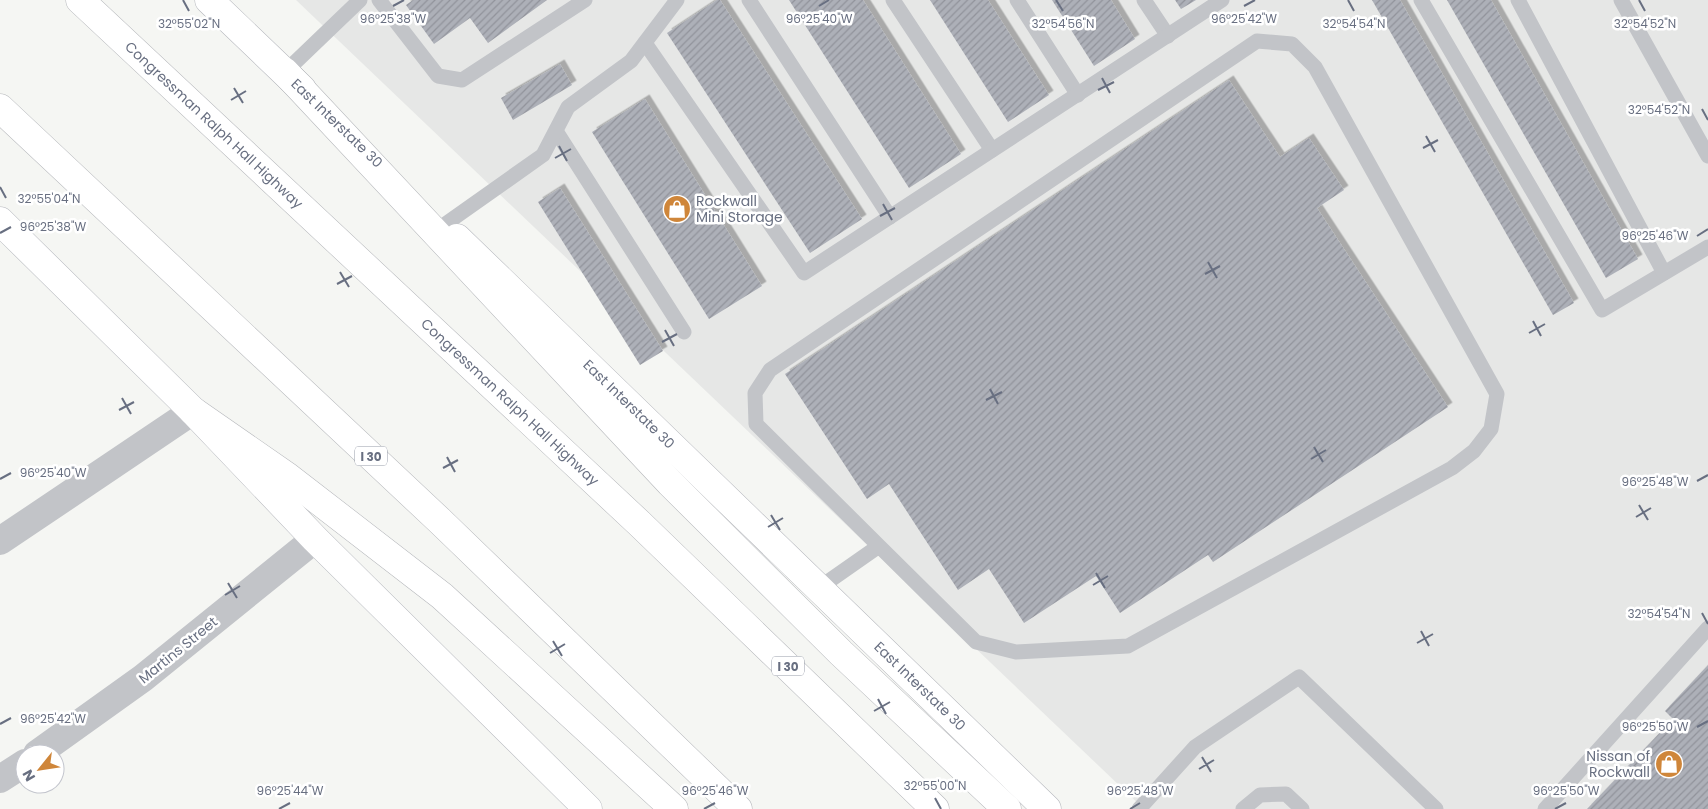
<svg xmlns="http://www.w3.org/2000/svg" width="1708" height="809" font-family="Poppins,sans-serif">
<defs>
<pattern id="building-hatch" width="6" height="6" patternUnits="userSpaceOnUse" patternTransform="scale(1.25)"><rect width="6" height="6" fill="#adb0b8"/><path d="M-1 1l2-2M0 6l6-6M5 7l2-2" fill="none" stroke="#91939b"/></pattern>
<filter id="shadow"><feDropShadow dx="4.5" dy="-4.5" stdDeviation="0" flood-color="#0004"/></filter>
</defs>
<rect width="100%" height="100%" fill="#f5f6f3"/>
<!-- built -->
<path fill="#e6e7e6" d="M296,0H1708V809H1144Z"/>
<!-- building -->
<g fill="url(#building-hatch)" filter="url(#shadow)">
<path d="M413,0H547L488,43L470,18L434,44L406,5Z"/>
<path d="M717,0H720L862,219L810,253L667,33Z"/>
<path d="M789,0H863L961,154L909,188Z"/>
<path d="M930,0H988L1049,95L1008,122Z"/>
<path d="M1052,0H1111L1135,39L1094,66Z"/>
<path d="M1175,0H1196L1181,9Z"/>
<path d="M1372,0H1400L1574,303L1553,315Z"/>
<path d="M1447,0H1491L1638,259L1606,278Z"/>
<path d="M560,64L572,85L513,120L501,98Z"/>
<path d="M1229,80L1280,157L1309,138L1344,190L1317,208L1448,407L1213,562L1208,555L1120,613L1096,576L1024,623L989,569L958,590L889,484L867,499L785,374Z"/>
<path d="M645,99L762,286L709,319L592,132Z"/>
<path d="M560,188L663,351L640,365L538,202Z"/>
<path d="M1708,665V809H1587L1673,719L1665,711Z"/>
</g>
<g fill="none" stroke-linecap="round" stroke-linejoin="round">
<!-- secondary casing -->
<g stroke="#b5b7bd" stroke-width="29">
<g id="secondary">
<path d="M209,0L302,89"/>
<path d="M0,221L193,411L315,539L588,809"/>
<path d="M457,238L1047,809"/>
</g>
</g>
<!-- highway casing -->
<g stroke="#b5b7bb" stroke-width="29">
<g id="highway">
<path d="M80,0L640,524L935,809"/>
<path d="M285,72L670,483L841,653L1007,809"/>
<path d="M0,108L440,521L738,809"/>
<path d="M193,411L288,477L442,596L674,809"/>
</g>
</g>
<!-- lane -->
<g stroke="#c2c4c8" stroke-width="15">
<path d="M379,0L438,76L462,80L585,0"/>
<path d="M749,0L890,217"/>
<path d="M893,0L992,150"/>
<path d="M1017,0L1078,95"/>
<path d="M1144,0L1168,36"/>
<path d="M1421,0L1602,310L1708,247"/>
<path d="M1518,0L1664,273"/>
<path d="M1621,0L1708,156"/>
<path d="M645,43L804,273L1222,0"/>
<path d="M285,72L360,0"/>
<path d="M556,131L684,332"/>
<path d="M444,225L543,155L568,107L631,61L677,0"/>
<path d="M819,588L879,546L976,642L1016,652L1128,646L1452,468L1474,451L1491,429L1497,394L1315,67L1292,44L1257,41L770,370L755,393L756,424L879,546"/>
<path d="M1139,809L1195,747L1299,677L1436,809"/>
<path d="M1243,809L1260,795L1286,794L1302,809"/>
<path d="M1545,809L1708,628"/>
</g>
<!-- street -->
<g stroke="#c2c4c8" stroke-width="28">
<path d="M0,541L193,411"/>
<path d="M37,754L143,678L315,539"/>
<path d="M0,779L25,763"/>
</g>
<!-- secondary -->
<use href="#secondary" stroke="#fff" stroke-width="28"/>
<!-- highway -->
<use href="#highway" stroke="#fff" stroke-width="28"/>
</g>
<!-- ticks -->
<path fill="none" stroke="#686f81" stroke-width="2" d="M183,0L189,11M1056,0L1063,11M1348,0L1354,11M1639,0L1645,11M393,6L404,0M819,6L829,0M1244,6L1255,0M1102,78L1110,93M234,88L243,103M1098,90L1114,82M231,100L246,91M1702,109L1708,120M1426,136L1435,152M559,146L567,161M1423,148L1438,140M555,158L571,149M0,187L6,198M883,204L892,220M880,216L895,208M0,233L11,227M1697,236L1708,229M1208,262L1217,278M340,272L349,287M1205,274L1220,266M337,284L352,276M1533,321L1541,336M665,330L674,346M1529,333L1545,324M662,342L677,334M990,389L998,404M122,398L131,414M986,400L1002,392M119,410L134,402M1314,447L1323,462M447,457L455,472M1311,459L1326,450M443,468L458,460M0,479L11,473M1697,481L1708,475M1639,505L1648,520M771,515L780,530M1636,517L1651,508M768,527L783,518M1096,573L1105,588M228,583L237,598M1093,585L1108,576M225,595L240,586M1702,613L1708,624M1421,631L1429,646M553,641L562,656M1417,643L1433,634M550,653L565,644M878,699L886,714M874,711L890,702M0,724L11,718M1697,727L1708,721M1202,757L1211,772M1199,769L1214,760M935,798L941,809M279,809L290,803M704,809L715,803M1130,809L1140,803M1555,809L1566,803"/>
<!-- icons -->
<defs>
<g id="shop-disc" transform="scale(1.4375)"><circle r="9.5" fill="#cf863a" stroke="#fff"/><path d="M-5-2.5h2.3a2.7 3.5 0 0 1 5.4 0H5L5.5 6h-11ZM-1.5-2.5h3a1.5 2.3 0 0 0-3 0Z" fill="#fff"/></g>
</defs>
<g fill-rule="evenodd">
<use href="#shop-disc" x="677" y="209"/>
<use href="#shop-disc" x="1669" y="764"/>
</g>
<g text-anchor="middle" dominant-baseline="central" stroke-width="5" stroke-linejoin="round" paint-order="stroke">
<!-- shield labels -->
<g fill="#fff" stroke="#959aa7" stroke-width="1">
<rect x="355" y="446.5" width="32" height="19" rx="4"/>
<rect x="772" y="656.5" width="32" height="19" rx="4"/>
</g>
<g font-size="12" font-weight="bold" fill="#686f81">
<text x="371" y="456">I 30</text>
<text x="788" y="666">I 30</text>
</g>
<!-- street labels -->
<g font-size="14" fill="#686f81" stroke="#fff">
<text transform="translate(337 123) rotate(44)">East Interstate 30</text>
<text transform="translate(214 125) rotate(43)">Congressman Ralph Hall Highway</text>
<text transform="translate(510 402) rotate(43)">Congressman Ralph Hall Highway</text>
<text transform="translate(629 404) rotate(44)">East Interstate 30</text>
<text transform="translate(178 650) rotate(-39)">Martins Street</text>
<text transform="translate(920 686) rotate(44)">East Interstate 30</text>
</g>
<!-- poi labels -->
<g font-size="14" fill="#686f81" stroke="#fff" text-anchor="start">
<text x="696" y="201">Rockwall<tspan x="696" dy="16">Mini Storage</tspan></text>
<text x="1650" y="756" text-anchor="end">Nissan of<tspan x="1650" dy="16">Rockwall</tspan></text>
</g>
</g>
<g font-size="12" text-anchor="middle" fill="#686f81" stroke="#fff" stroke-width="5" stroke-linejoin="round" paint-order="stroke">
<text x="393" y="23">96°25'38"W</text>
<text x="819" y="23">96°25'40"W</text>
<text x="1244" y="23">96°25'42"W</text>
<text x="189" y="28">32°55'02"N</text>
<text x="1063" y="28">32°54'56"N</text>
<text x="1354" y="28">32°54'54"N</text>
<text x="1645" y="28">32°54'52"N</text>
<text x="1659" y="114">32°54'52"N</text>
<text x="49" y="203">32°55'04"N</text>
<text x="53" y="231">96°25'38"W</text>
<text x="1655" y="240">96°25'46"W</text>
<text x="53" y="477">96°25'40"W</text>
<text x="1655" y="486">96°25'48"W</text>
<text x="1659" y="618">32°54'54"N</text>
<text x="53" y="723">96°25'42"W</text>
<text x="1655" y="731">96°25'50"W</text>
<text x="935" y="790">32°55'00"N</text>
<text x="290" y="795">96°25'44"W</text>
<text x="715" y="795">96°25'46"W</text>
<text x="1140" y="795">96°25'48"W</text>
<text x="1566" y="795">96°25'50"W</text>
</g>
<!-- north arrow -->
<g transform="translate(40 769) rotate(240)"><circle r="24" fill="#ffffff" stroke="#c3c5cd"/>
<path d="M0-4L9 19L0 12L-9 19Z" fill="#cf863a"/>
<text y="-8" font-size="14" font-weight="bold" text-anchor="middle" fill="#686f81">N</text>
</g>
</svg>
